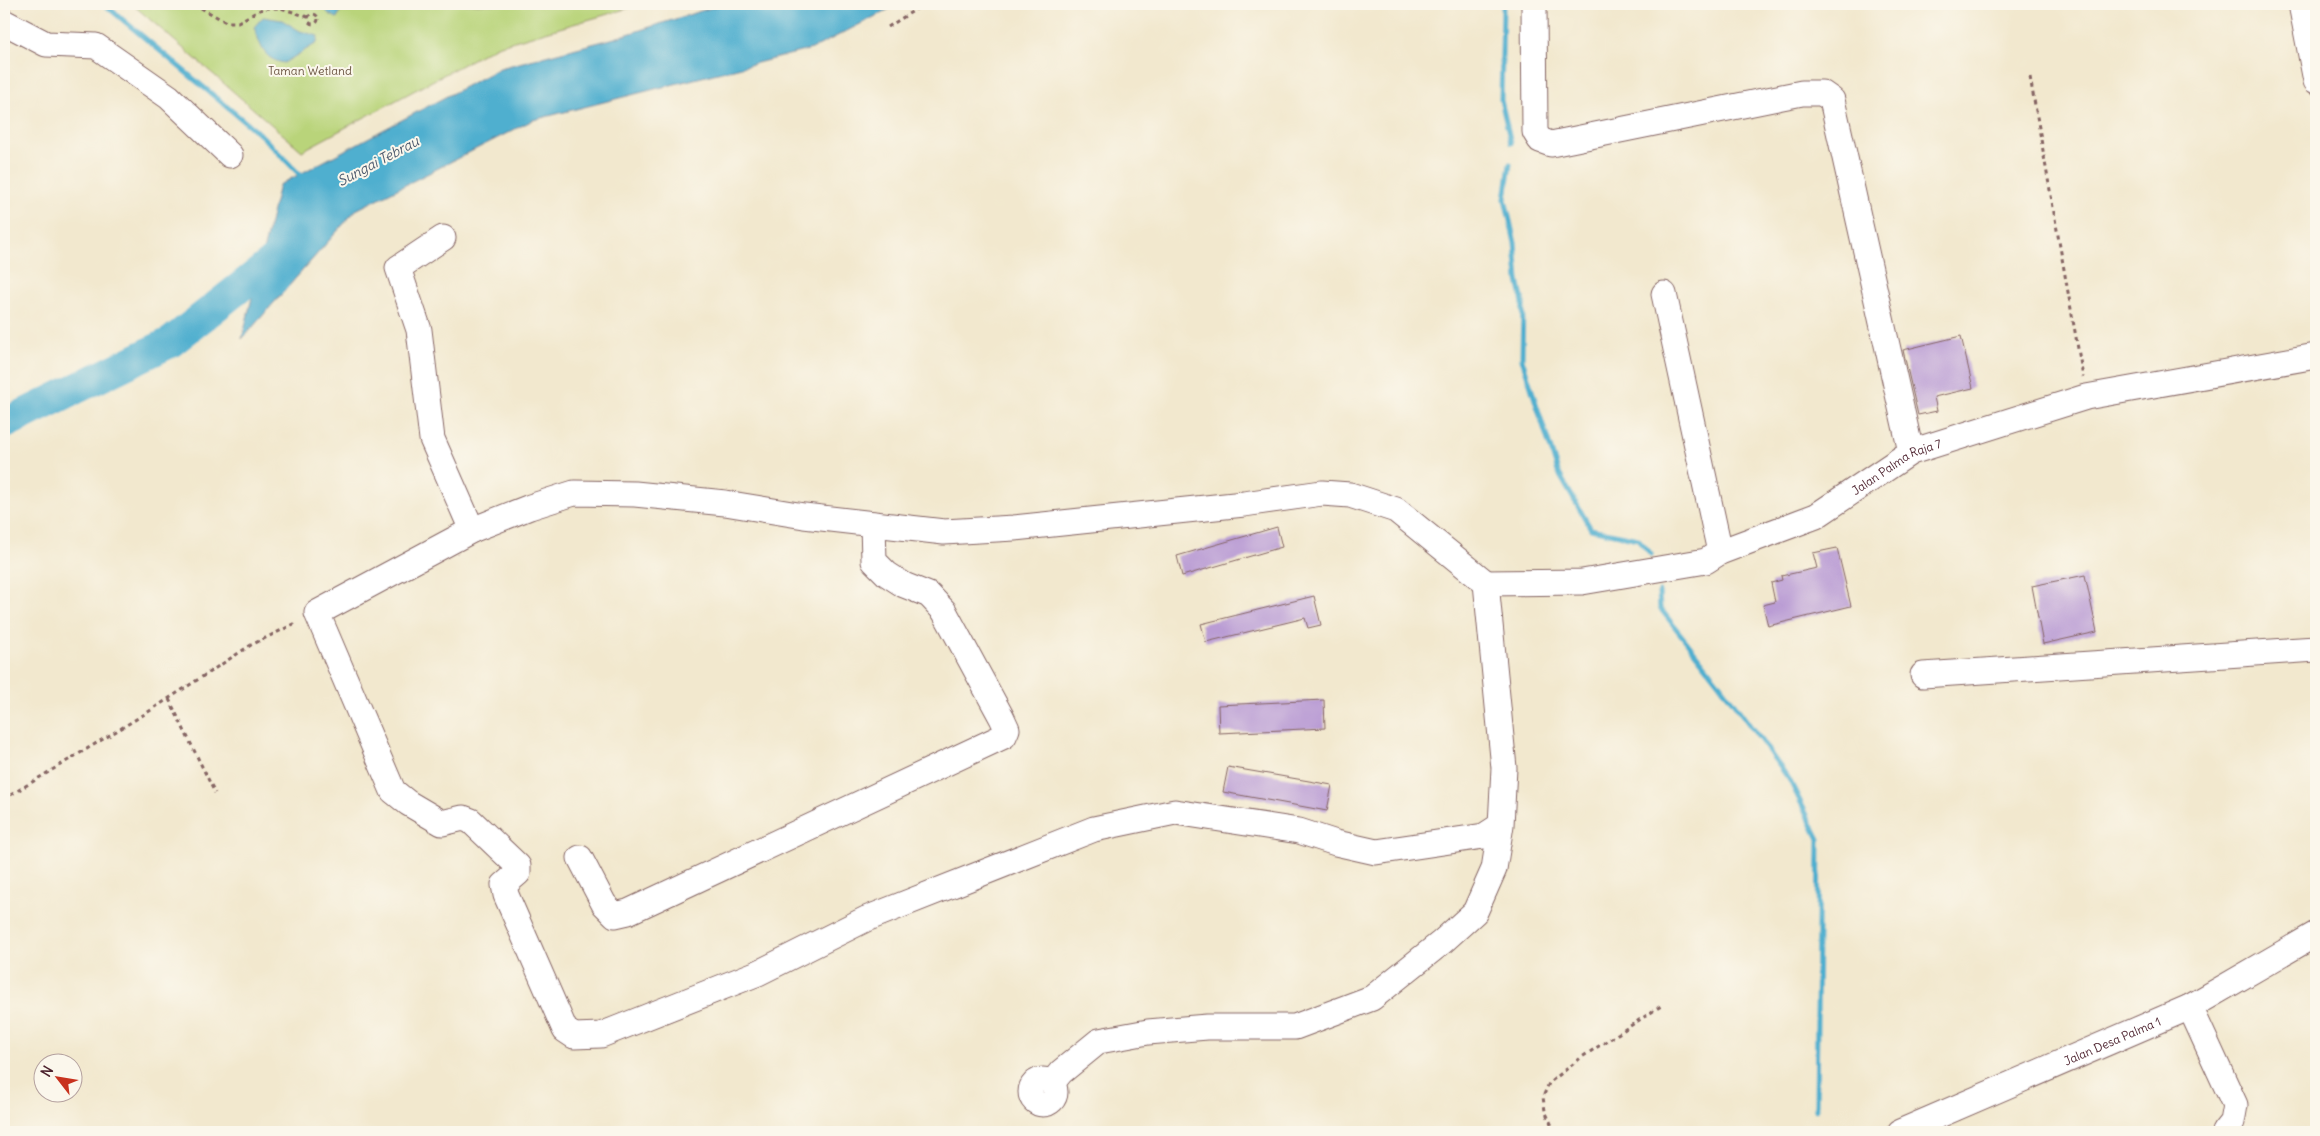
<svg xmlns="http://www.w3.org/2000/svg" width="2320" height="1136" font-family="Delius,sans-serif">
<rect width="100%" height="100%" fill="#fbf7ec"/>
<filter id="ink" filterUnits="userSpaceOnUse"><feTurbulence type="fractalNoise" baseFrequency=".02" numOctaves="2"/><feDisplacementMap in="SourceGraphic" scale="10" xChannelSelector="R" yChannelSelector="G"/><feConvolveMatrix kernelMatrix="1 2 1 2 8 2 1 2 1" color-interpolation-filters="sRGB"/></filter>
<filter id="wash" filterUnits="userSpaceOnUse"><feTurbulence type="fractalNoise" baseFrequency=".0096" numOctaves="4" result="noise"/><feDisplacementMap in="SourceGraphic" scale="20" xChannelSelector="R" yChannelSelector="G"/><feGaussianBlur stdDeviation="1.12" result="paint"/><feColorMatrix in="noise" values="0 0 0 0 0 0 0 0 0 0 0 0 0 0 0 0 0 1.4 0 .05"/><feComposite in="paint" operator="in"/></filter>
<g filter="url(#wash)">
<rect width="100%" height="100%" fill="#f2e8ce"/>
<!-- green -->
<path fill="#b9d47a" stroke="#827a52" d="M132,4H643L497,46L302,151Z"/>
<!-- water -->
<g fill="#50afcf" stroke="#4d677d">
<path d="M297,4H344L337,18L329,14L322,6L304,7Z"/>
<path d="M723,4H899L812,49L533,120L356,210L242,339L279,185L500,68L615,38Z"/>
<path d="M263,17L282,20L300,31L318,36L317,43L284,63C262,59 261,45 254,27Z"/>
</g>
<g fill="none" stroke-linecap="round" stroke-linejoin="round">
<!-- stream -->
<g stroke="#50afcf" stroke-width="5">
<path d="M104,4L262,136L303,178"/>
<path d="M1505,4L1503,8L1501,100L1511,143"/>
<path d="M1510,164L1505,199L1515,243L1518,280L1523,303L1522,359L1558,472L1591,529L1638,539L1651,554"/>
<path d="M1659,592L1660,608L1719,683L1789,779L1819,839L1816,1110"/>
</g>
<!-- river -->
<path stroke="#50afcf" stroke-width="31" d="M4,424L171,342L287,250L289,246"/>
</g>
<g id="blocks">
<!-- building -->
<g fill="#ba9cd4">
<path d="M1961,336L1973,388L1934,397L1937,411L1918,415L1903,350Z"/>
<path d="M1277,527L1282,547L1182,576L1177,556Z"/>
<path d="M1837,548L1851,606L1768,626L1763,605L1775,602L1771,583L1782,580L1781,576L1817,568L1813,553Z"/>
<path d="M2085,575L2097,632L2043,644L2032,586Z"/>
<path d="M1314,596L1321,625L1308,628L1305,618L1206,642L1201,624Z"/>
<path d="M1324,700L1325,728L1219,733L1218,705Z"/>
<path d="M1228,767L1332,785L1327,811L1223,792Z"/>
</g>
</g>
</g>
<g filter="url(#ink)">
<use href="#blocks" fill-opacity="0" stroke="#856564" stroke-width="1"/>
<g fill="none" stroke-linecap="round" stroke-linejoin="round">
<!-- minor casing -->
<g stroke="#856564" stroke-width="27">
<g id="minor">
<path d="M1534,4L1535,132L1540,140L1551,144L1802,93H1822L1832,100L1911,452"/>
<path d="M2301,4L2316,81"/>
<path d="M4,22L46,44L96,46L169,97L230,155"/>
<path d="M443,238L398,268L419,330L432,439L472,530"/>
<path d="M1664,294L1720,552"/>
<path id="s1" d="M1486,583L1582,582L1706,561L1720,552L1816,516L1911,452L2086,397L2316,356"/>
<path d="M1923,675L2316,649"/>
<path d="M580,858L604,904L615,915L628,912L1004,736L1007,729L1002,718L944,611L929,595L904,585L887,574L874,561L873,524"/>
<path d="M2190,1007L2235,1105L2232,1122L2224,1132"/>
<circle cx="1043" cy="1092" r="12"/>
<path d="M1052,1083L1061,1072L1099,1041L1148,1032L1207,1027H1295L1372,998L1442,942L1475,912L1494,869L1501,825L1484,836L1376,852L1336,843L1299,831L1175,812L1094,829L866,919L758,973L601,1035L574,1036L565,1030L506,895L504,885L518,873V866L471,821L463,818L442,823L408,803L393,791L317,613L472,530L530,507L574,493L635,494L725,503L804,516L944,532L1014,528L1244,504L1322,493L1350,495L1396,510L1486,583L1504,768L1501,825"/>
<path id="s2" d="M1900,1132L2190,1007L2316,934"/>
</g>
</g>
<!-- path -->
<g stroke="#856564" stroke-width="3" stroke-dasharray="4 4" stroke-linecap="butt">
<path d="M194,4L226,22H238L264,8H281L308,17"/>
<circle cx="313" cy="19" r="5"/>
<path d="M888,27L924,4"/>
<path d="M2030,77L2083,377"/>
<path d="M169,699L215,793"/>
<path d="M4,799L148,712L251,645L298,622"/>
<path d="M1555,1132L1545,1111L1543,1097L1549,1083L1582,1057L1661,1006"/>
</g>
<!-- minor -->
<use href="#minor" stroke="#fff" stroke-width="25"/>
</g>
</g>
<g text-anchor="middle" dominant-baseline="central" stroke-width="4" stroke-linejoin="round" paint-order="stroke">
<!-- park labels -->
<g font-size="12" fill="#6b5543" stroke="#fbf7ec">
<text x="310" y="70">Taman Wetland</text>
</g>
<!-- street labels -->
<g font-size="12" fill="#4a1f2b" stroke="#fbf7ec">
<text stroke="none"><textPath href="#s1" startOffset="436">Jalan Palma Raja 7</textPath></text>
<text stroke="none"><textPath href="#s2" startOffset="231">Jalan Desa Palma 1</textPath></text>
</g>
<!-- water labels -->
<g font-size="14" font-style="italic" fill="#4c596d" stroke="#fbf7ec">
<text transform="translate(378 161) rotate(-28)">Sungai Tebrau</text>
</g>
</g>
<!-- margin -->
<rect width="2320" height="1136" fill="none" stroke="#fbf7ec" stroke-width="20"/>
<!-- north arrow -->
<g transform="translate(58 1078) rotate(301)"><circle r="24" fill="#fbf7ec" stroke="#b4a19f"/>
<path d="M0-4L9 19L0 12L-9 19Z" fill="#c8321e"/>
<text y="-8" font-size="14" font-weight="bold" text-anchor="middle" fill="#4a1f2b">N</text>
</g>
</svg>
